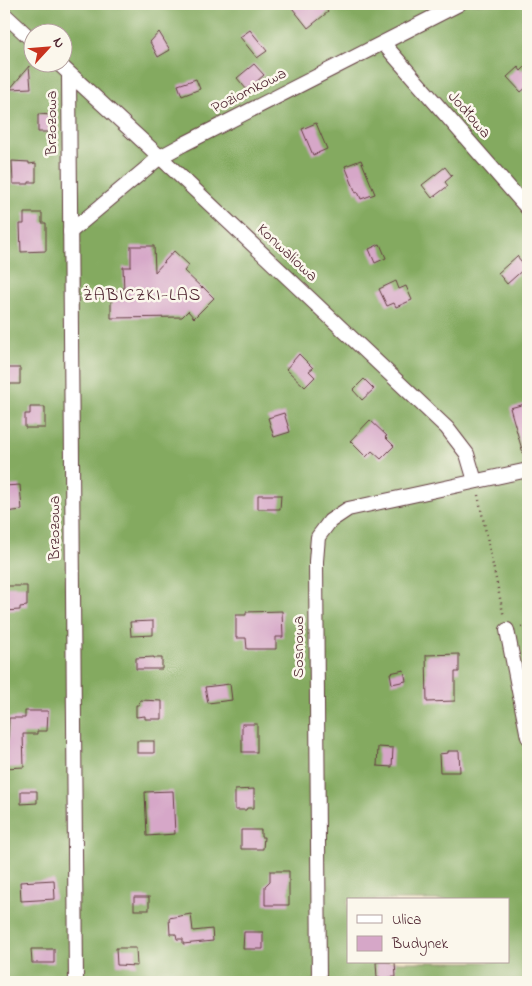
<svg xmlns="http://www.w3.org/2000/svg" width="532" height="986" font-family="'Indie Flower',sans-serif">
<rect width="100%" height="100%" fill="#fbf7ec"/>
<filter id="ink" filterUnits="userSpaceOnUse"><feTurbulence type="fractalNoise" baseFrequency=".02" numOctaves="2"/><feDisplacementMap in="SourceGraphic" scale="10" xChannelSelector="R" yChannelSelector="G"/><feConvolveMatrix kernelMatrix="1 2 1 2 8 2 1 2 1" color-interpolation-filters="sRGB"/></filter>
<filter id="wash" filterUnits="userSpaceOnUse"><feTurbulence type="fractalNoise" baseFrequency=".0096" numOctaves="4" result="noise"/><feDisplacementMap in="SourceGraphic" scale="20" xChannelSelector="R" yChannelSelector="G"/><feGaussianBlur stdDeviation="1.12" result="paint"/><feColorMatrix in="noise" values="0 0 0 0 0 0 0 0 0 0 0 0 0 0 0 0 0 1.4 0 .05"/><feComposite in="paint" operator="in"/></filter>
<g filter="url(#wash)">
<rect width="100%" height="100%" fill="#efdfbe"/>
<!-- forest -->
<path fill="#84aa60" stroke="#676446" fill-rule="evenodd" d="M4,4H528V982H4ZM32,32H62V62H32ZM348,900H508V962H348Z"/>
<g id="blocks">
<!-- building -->
<g fill="#d6a7c8">
<path d="M289,4H322L328,12L308,28Z"/>
<path d="M250,30L267,51L257,58L240,37Z"/>
<path d="M159,32L170,50L158,57L150,42Z"/>
<path d="M254,64L264,75L247,90L237,78Z"/>
<path d="M528,64V86L521,92L507,77L518,67L521,71Z"/>
<path d="M29,66L31,88L10,89Z"/>
<path d="M196,79L200,89L182,96L178,85Z"/>
<path d="M38,114L52,115V132H38Z"/>
<path d="M316,123L327,149L313,155L302,129Z"/>
<path d="M361,160L375,194L361,199L358,192L356,193L345,166Z"/>
<path d="M12,161L29,162V164L36,163V182H29V184H13Z"/>
<path d="M445,167L452,176L445,182L448,186L432,198L422,185Z"/>
<path d="M24,213H42V223H46V251L21,252L20,224H24Z"/>
<path d="M380,244L386,258L375,263L369,249Z"/>
<path d="M131,246H154L155,272L174,251L189,265L184,271L202,288L203,287L214,298L194,318L188,311L182,317L111,318V301H114V291H124L123,267H131Z"/>
<path d="M517,256L526,267L507,284L498,273Z"/>
<path d="M396,281L399,289L406,286L412,300L396,307L394,303L387,306L379,289Z"/>
<path d="M299,354L313,368L309,371L315,377L305,387L286,369Z"/>
<path d="M6,368H20V384H5Z"/>
<path d="M364,379L374,389L362,400L353,390Z"/>
<path d="M525,404L528,414V459L525,460L510,408Z"/>
<path d="M30,407H45V428H25V414H30Z"/>
<path d="M284,413L290,432L274,437L268,418Z"/>
<path d="M370,420L387,436L385,437L394,446L381,459L372,451L366,457L350,441Z"/>
<path d="M20,485L22,510L5,512L4,486Z"/>
<path d="M258,495H281L280,509H258Z"/>
<path d="M4,586H27V606L20,607V610L4,611Z"/>
<path d="M282,611L283,637H276V649H247L246,638H236V615H246V612Z"/>
<path d="M153,621V635L131,636L130,622Z"/>
<path d="M459,654V672H455V701L427,702L426,655Z"/>
<path d="M154,657V658H162V669H136V658Z"/>
<path d="M404,670L406,681L392,684L390,673Z"/>
<path d="M230,684L232,700L208,703L205,687Z"/>
<path d="M140,700L162,701V719H145V716L136,717V705H139Z"/>
<path d="M25,711H48L47,731H37V734H23L24,767L4,768V751H7L9,718H25Z"/>
<rect x="242" y="724" width="15" height="28"/>
<rect x="137" y="741" width="17" height="12"/>
<path d="M378,747L393,748L392,767L377,766Z"/>
<path d="M448,751H459L460,772H440L439,754L448,753Z"/>
<path d="M254,789V808H247L246,810H235V790Z"/>
<path d="M21,791H37V803L21,804Z"/>
<path d="M173,791L175,834L147,836L145,792Z"/>
<path d="M241,830H261V837H264L263,849H241Z"/>
<path d="M270,871H289V905H265V886L270,881Z"/>
<path d="M54,880L55,899L21,901L20,882Z"/>
<rect x="134" y="897" width="15" height="13"/>
<path d="M191,914L193,931L212,929L213,941L183,944V939H177L176,934H170L169,918Z"/>
<path d="M244,932H263V949H243Z"/>
<path d="M116,948H136L137,966L117,965Z"/>
<path d="M31,949H54V963H32Z"/>
<path d="M376,962H395L396,977L377,978Z"/>
</g>
</g>
</g>
<g filter="url(#ink)">
<use href="#blocks" fill-opacity="0" stroke="#633c41" stroke-width="1"/>
<g fill="none" stroke-linecap="round" stroke-linejoin="round">
<!-- minor casing -->
<g stroke="#633c41" stroke-width="16">
<g id="minor">
<path d="M4,14L32,40"/>
<path d="M383,43L528,209"/>
<path d="M57,62L160,157L447,428L467,454L475,481"/>
<path d="M69,74L76,982"/>
<path d="M70,232L160,157L184,144L459,4"/>
<path d="M507,630L528,737"/>
<path d="M319,982L316,561L318,537L330,521L348,509L528,470"/>
</g>
</g>
<!-- path -->
<g stroke="#633c41" stroke-width="2.5" stroke-dasharray="1 4" stroke-linecap="butt">
<path d="M478,495L504,617"/>
<path d="M521,627L528,626"/>
</g>
<!-- minor -->
<use href="#minor" stroke="#fff" stroke-width="14"/>
</g>
</g>
<g text-anchor="middle" dominant-baseline="central" stroke-width="5" stroke-linejoin="round" paint-order="stroke">
<!-- street labels -->
<g font-size="16" fill="#4a1f2b" stroke="#fbf7ec">
<text transform="translate(249 91) rotate(-27)">Poziomkowa</text>
<text transform="translate(469 115) rotate(49)">Jodłowa</text>
<text transform="translate(52 123) rotate(-90)">Brzozowa</text>
<text transform="translate(287 253) rotate(43)">Konwaliowa</text>
<text transform="translate(55 528) rotate(-90)">Brzozowa</text>
<text transform="translate(299 647) rotate(-90)">Sosnowa</text>
</g>
<!-- neighbourhood labels -->
<g font-size="18" letter-spacing="1" fill="#4a1f2b" stroke="#fbf7ec">
<text x="142" y="296">ŻABICZKI-LAS</text>
</g>
</g>
<!-- margin -->
<rect width="532" height="986" fill="none" stroke="#fbf7ec" stroke-width="20"/>
<!-- legend -->
<rect x="347" y="898" width="162" height="65" fill="#fbf7ec" stroke="#b4a19f"/>
<rect x="357" y="915" width="25" height="8" fill="#ffffff" stroke="#b4a19f"/>
<text x="392" y="924" font-size="15" fill="#4a1f2b">Ulica</text>
<rect x="357" y="936" width="25" height="15" fill="#d6a7c8" stroke="#b4a19f"/>
<text x="392" y="948" font-size="15" fill="#4a1f2b">Budynek</text>
<!-- north arrow -->
<g transform="translate(48 48) rotate(64)"><circle r="24" fill="#fbf7ec" stroke="#b4a19f"/>
<path d="M0-4L9 19L0 12L-9 19Z" fill="#c8321e"/>
<text y="-8" font-size="14" font-weight="bold" text-anchor="middle" fill="#4a1f2b">N</text>
</g>
</svg>
